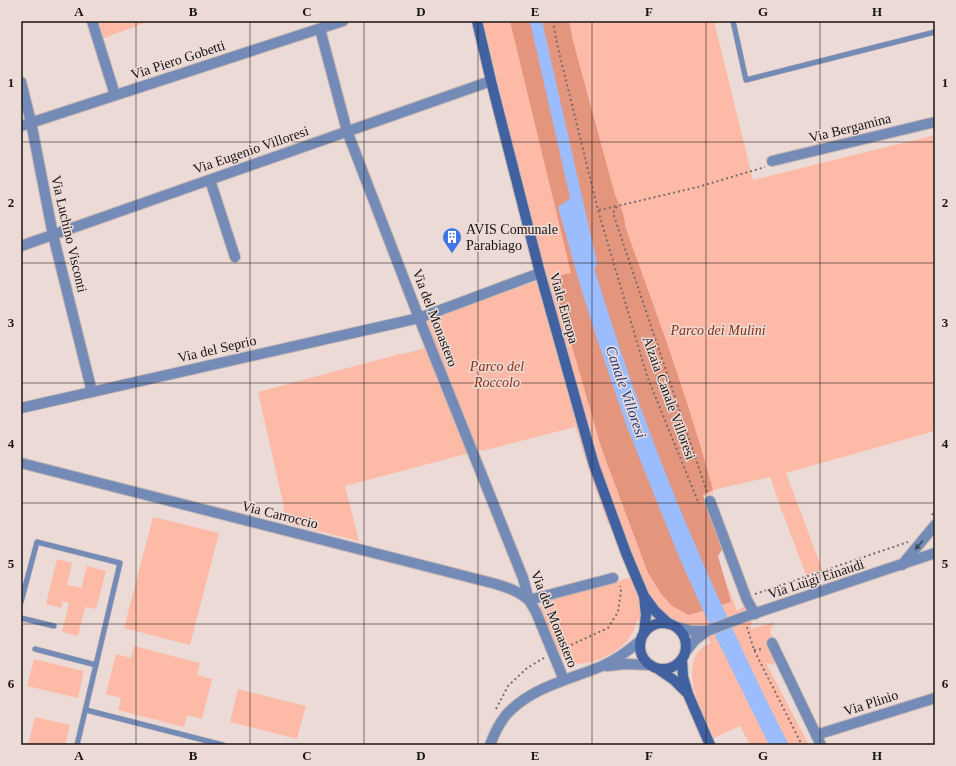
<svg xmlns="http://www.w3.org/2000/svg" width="956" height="766" font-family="'Times New Roman',serif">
<rect width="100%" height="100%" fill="#ebdad5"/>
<!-- green -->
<g fill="#fdbba7">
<path d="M90,21H149L97,41Z"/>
<path d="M483,21H714L753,180L935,135V431L786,473L822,569L806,575L782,511H781L780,506L770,477L713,490V493L693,499L702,517L737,611L741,608L745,606L752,624L751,625V629L774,622L770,632L784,659L773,664V665L767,663H766L809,745H750L740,726L714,738C704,715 681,676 698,652C701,648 706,645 711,643L703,631H675L666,626L654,615L637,621C635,629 631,636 626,642C614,655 581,672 565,659C556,652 545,622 540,610L542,604L545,602L559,596L637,576L617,522L608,524L588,468L574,422L573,423L575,427L482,451L481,450L345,486L359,541L286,523L283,503L258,392L400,354H404L435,345L427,321L430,318L543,279L525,194Z"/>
<path d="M153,517L219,533L190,645L124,628Z"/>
<path d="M57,559L72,563L67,585L81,588L87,566L106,571L96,609L85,607L78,636L62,632L69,603L63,601L61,608L46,604Z"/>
<path d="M134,646L200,663L197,675L212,679L202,719L187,715L184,727L118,710L121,698L106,694L116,654L131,658Z"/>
<path d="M34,659L84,671L78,698L27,686Z"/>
<path d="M238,689L306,706L297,739L230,722Z"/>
<path d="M35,717L70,725L65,745H28Z"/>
</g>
<!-- forest -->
<path fill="#e3957e" d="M510,21H569L573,41L615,195L623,213L626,229C657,315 689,401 713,490L703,495L723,548L718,556L731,602L689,615L672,606L662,595L648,573L601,447L552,277L571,273Z"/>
<!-- water -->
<path fill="#9bbdfe" d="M574,196C613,343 666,485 730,623C749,664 768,705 789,745H769L706,617L679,557L627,427L597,339L582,292L558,207Z"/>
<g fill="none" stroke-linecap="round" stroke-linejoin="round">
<!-- canal -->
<path stroke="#9bbdfe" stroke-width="12" d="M536,21L591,263"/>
<!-- lane casing -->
<g stroke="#c5b6b2" stroke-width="6">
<g id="lane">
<path d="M733,21L746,80L935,32"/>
<path d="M21,602L37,542L120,563L77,745"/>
<path d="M21,618L54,626"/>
<path d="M35,649L96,665"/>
<path d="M86,710L223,745"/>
</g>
</g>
<!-- street casing -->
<g stroke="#c5b6b2" stroke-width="12">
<g id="street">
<path d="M92,21L115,95"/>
<path d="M320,29L347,131L419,318L523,578L529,600L536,612L564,680"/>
<path d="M21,82L31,122L53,235L92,392"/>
<path d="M21,126L343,21"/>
<path d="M772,161L935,122"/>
<path d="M210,180L235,257"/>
<path d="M21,246L491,81"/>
<path d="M21,408L419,318L540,273"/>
<path d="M21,463L496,584C509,588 518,591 529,600L613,578"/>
<path d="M710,501L747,600L755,614"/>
<path d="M902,565L935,525"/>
<path d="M677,627L692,631H707"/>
<path d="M772,643L821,745"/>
<path d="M686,651L695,640L707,631L744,617L935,553"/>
<path d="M607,666L626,664L650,665"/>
<path d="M816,735L935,698"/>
<path d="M490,745C494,734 499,724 506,715C531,687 569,680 602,666C616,660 628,651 640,641"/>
</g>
</g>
<!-- secondary casing -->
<g stroke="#c5b6b2" stroke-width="12">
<g id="secondary">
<path d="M477,21L491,81L540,273L594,465L626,553L644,596L655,611L669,624"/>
<circle cx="663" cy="646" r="23"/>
<path d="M644,633L646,615L644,596"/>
<path d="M682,660L683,677L688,694L710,745"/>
<path d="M658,669L674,680L686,692"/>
</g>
</g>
<!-- path -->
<g stroke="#786d6a" stroke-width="2" stroke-dasharray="2 3" stroke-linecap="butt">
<path d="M553,21L557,44L598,210L647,376L699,504"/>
<path d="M599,210L617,206"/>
<path d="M707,492L613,213L617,206L698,187L765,167"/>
<path d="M932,515L935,511"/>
<path d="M755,594L908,542"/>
<path d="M747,627L754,650L802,745"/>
<path d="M562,649L608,628L618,612L621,591L620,586"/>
<path d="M754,650L763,649"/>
<path d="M496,709L508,686L527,668L544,658"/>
</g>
<!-- lane -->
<use href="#lane" stroke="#748bb7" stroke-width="5"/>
<!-- street -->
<use href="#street" stroke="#748bb7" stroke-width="10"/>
<!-- secondary -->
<use href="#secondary" stroke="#4261a1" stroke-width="10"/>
</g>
<!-- one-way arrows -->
<defs><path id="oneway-solid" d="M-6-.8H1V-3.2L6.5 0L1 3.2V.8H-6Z"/></defs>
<use fill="#3d4454" href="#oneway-solid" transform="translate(919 545) rotate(130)"/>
<!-- grid -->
<path fill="none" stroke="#191412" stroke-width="1" stroke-opacity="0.55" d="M136,21V745M250,21V745M364,21V745M478,21V745M592,21V745M706,21V745M820,21V745M21,142H935M21,263H935M21,383H935M21,503H935M21,624H935"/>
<!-- icons -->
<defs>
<g id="building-pin" transform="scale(1)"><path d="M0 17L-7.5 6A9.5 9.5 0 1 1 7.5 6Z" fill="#4075e5" stroke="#ebdad5"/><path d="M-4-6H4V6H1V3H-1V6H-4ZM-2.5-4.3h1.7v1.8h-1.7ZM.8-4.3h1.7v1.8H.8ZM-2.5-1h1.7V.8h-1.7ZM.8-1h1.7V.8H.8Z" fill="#fff"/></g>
</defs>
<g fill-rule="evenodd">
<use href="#building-pin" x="452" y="237"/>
</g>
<g text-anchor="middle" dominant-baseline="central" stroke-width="3" stroke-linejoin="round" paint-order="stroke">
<!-- street labels -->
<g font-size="14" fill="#191412" stroke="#ebdad5">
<text transform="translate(178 60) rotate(-18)">Via Piero Gobetti</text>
<text transform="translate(850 128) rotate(-14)">Via Bergamina</text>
<text transform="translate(251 150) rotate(-19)">Via Eugenio Villoresi</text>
<text transform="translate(69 234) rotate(77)">Via Luchino Visconti</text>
<text transform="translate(564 308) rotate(74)">Viale Europa</text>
<text transform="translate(435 318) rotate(69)">Via del Monastero</text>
<text transform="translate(217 349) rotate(-13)">Via del Seprio</text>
<text transform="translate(669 398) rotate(70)">Alzaia Canale Villoresi</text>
<text transform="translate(280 515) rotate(14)">Via Carroccio</text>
<text transform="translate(816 579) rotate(-18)">Via Luigi Einaudi</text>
<text transform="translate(554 619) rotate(68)">Via del Monastero</text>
<text transform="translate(871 703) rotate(-18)">Via Plinio</text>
</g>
<!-- poi labels -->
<g font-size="14" fill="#191412" stroke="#ebdad5" text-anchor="start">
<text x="466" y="229">AVIS Comunale<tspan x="466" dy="16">Parabiago</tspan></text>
</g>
<!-- park labels -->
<g font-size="14" font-style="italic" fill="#8a2f11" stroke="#ebdad5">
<text x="718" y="330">Parco dei Mulini</text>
<text x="497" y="366">Parco del<tspan x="497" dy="16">Roccolo</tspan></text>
</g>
<!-- water labels -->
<g font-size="15" font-style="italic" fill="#1c3d87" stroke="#ebdad5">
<text transform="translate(626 392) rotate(71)">Canale Villoresi</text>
</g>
</g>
<!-- border -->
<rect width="956" height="766" fill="none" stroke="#ebdad5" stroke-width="44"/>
<rect x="22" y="22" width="912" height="722" fill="none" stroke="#191412" stroke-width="1.5"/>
<g font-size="13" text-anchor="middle" font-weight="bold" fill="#191412">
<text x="79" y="16">A</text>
<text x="193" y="16">B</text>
<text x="307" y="16">C</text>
<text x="421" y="16">D</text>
<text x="535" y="16">E</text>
<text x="649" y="16">F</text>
<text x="763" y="16">G</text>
<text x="877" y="16">H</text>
<text x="11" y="87">1</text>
<text x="945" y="87">1</text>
<text x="11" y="207">2</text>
<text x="945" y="207">2</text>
<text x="11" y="327">3</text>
<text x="945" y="327">3</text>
<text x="11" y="448">4</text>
<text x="945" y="448">4</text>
<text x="11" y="568">5</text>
<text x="945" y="568">5</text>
<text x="11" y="688">6</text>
<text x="945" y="688">6</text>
<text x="79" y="760">A</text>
<text x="193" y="760">B</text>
<text x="307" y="760">C</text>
<text x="421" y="760">D</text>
<text x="535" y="760">E</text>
<text x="649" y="760">F</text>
<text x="763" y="760">G</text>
<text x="877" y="760">H</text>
</g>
</svg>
